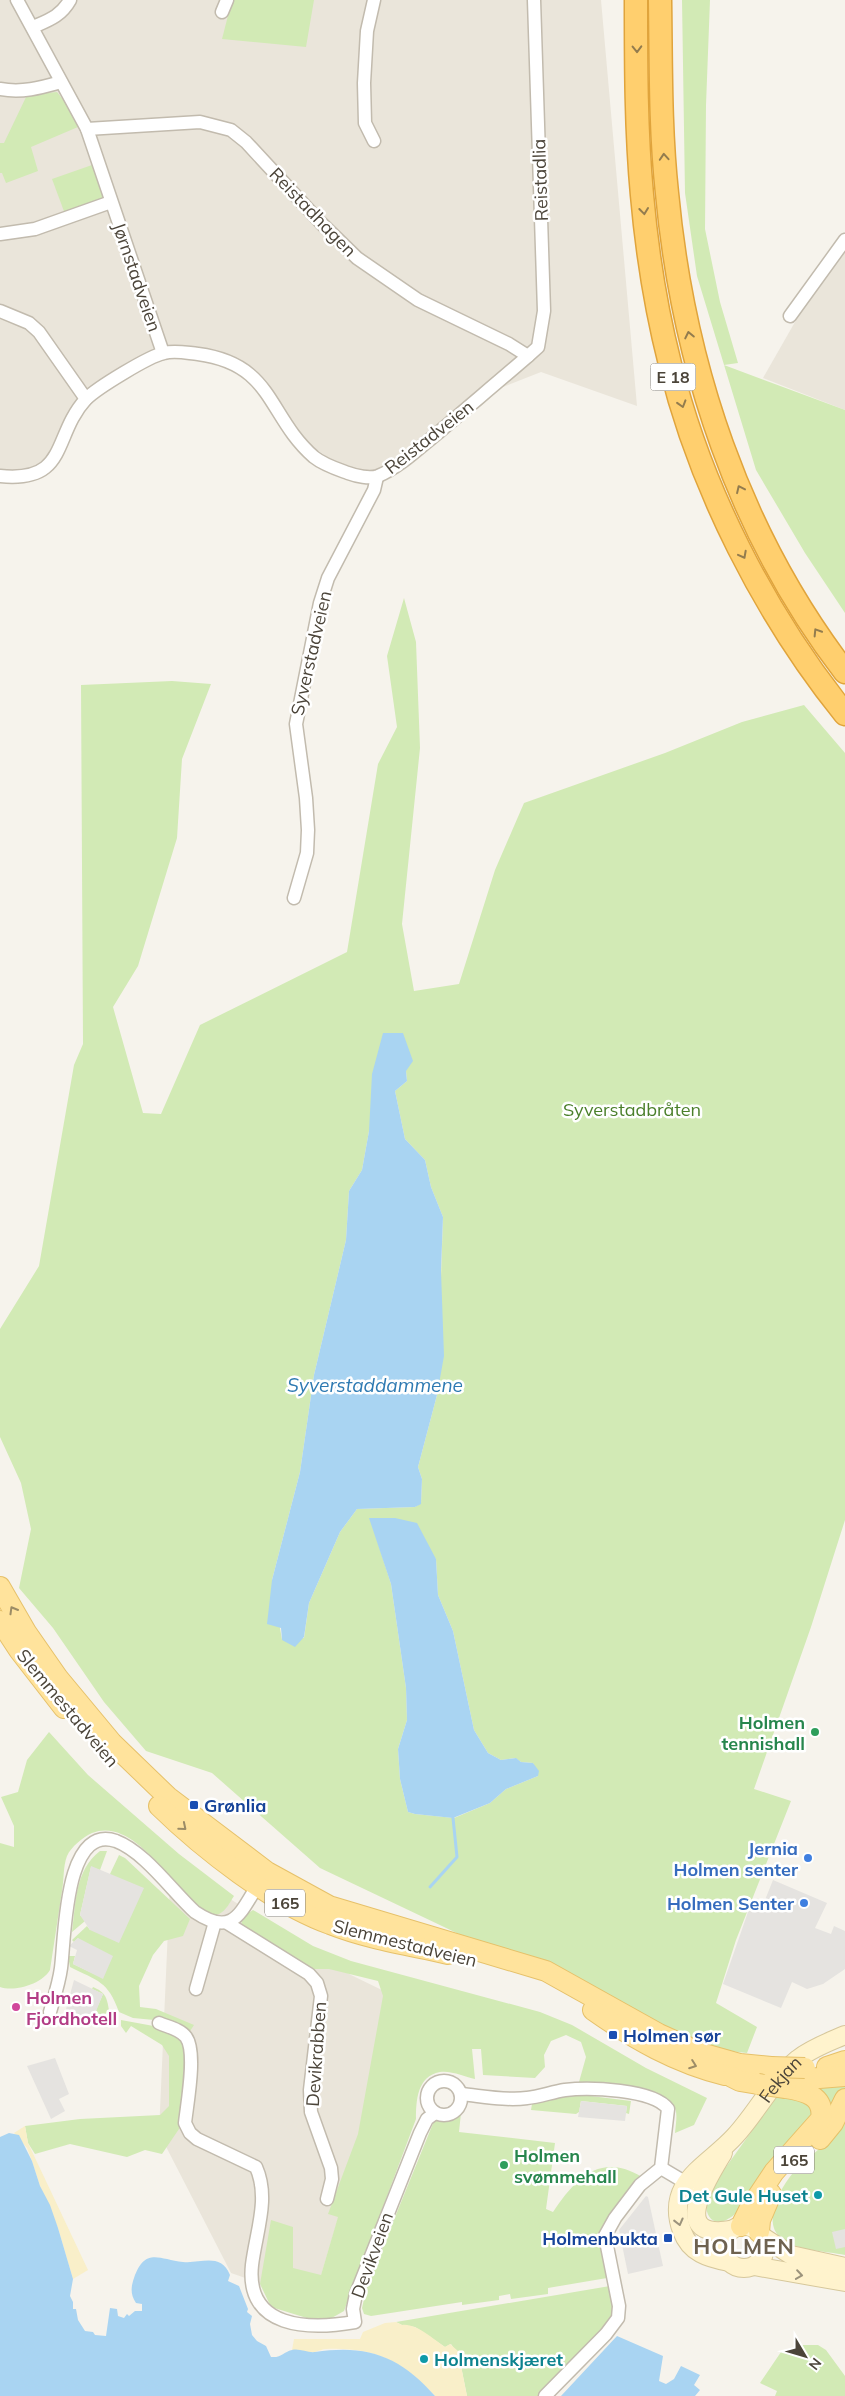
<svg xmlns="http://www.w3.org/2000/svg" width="845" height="2396" font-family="Mulish,sans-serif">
<rect width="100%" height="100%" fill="#f6f3ec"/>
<!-- residential -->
<g fill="#eae5da">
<path d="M0,0H601L637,406L541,372L485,394L378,473L345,469L307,443L256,370L211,350L154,348L82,401L49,461L35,472L0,471Z"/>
<path d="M845,246V410L763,378L807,301Z"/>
<path d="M171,1861L308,1949L351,1975L386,1992L390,2045L313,2302L231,2273L159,2133Z"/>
</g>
<!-- green -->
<g fill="#d2eab5" fill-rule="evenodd">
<path d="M232,0H314L306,47L222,39Z"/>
<path d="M682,0H710L706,105L705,229L720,302L738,363L724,365L845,410V613L805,553L756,470L697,276L685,193Z"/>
<path d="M57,92L68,106L78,127L31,147L38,171L6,183L2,173H0V143H4L27,95Z"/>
<path d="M92,165L105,200L65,214L52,179Z"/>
<path d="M404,598L416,642L420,748L402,924L414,991L459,984L495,870L524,803L665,753L742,722L804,705L845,753V1520L811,1627L754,1789L791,1801L736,1940L716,2003L757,2027L747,2053L711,2049L484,1946L320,1868L212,1773L146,1751L104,1702L53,1628L19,1588L31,1529L21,1483L0,1437V1329L39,1266L74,1065L83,1044L81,685L172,681L211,684L182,759L177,838L138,966L113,1007L143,1113L161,1114L200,1025L347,952L378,764L397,727L387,656ZM406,1071L407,1081L395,1091L405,1139L425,1160L431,1187L443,1217L437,1395L418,1467L422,1479L421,1503L415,1507L357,1509L340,1532L309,1603L304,1638L282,1640L272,1580L300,1472L314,1375L346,1240L349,1191L362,1170L369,1131ZM370,1518L436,1559L438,1595L453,1631L474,1730L488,1753L501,1760L515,1758L521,1762L533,1763L538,1776L506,1789L490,1803L454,1818L415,1814L408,1812L400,1779L398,1749L407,1720L406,1688L391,1584Z"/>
<path d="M49,1732L88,1775L179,1854L234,1896C230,1902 226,1911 219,1914C189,1927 145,1812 92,1833C83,1837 71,1847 67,1856C63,1866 64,1880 62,1891C58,1917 54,1944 50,1970C42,1984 15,1992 0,1987V1843L14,1847V1826L1,1797L18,1792L27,1760Z"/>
<path d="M100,1851H107L100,1870L91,1867L80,1915L85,1921L72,1932C76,1902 75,1870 100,1851Z"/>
<path d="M119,1855L125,1858L190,1919L183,1936L164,1941L153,1955L139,1986L140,2007L156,2009L194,2025L188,2034L165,2021L133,2018L119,2012C108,1981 98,1981 70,1967L68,1956H75L73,1964L103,1978L78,1938L74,1942L72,1940L87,1926L90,1930L110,1874Z"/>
<path d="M253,1910L313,1946L351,1961L540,2012L572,2025L646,2068L707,2098L694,2125L675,2133C677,2113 680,2104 659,2094L579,2082L586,2057L581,2042L566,2035L551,2041L544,2055L545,2067L535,2078L483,2075L481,2049H472L475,2079C466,2077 450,2070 440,2072C417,2076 416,2101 416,2119L344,2311L323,2323L271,2307L260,2284L271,2220L293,2227V2268L321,2275L338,2217L328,2214L358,2134L383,1996L378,1981L329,1969H312L243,1929L241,1918Z"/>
<path d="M93,1987C105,1992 107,1997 109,2010L100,2020L96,2010L103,1994L92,1989Z"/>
<path d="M121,2020L159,2027L179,2035L189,2052L181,2126L162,2154L145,2150L127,2157L70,2144L35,2154L28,2143L25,2126L80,2119L160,2115L169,2106V2056L162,2045L131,2026L126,2033L121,2026Z"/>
<path d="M845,2082V2091L832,2112L814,2087Z"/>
<path d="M575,2094L631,2101L629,2114L626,2113L627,2106L581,2101L579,2112L576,2114L531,2110L532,2104Z"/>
<path d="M777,2096L804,2100L811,2105L813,2118L735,2214C713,2233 701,2214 708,2192Z"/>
<path d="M461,2113L459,2132L555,2143L546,2209L553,2212C576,2178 600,2152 642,2177L610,2215L607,2278L548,2288V2294L511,2299L510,2294L499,2296V2300L462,2305V2302L371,2316L364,2314L362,2308L367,2286L434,2121H450Z"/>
<path d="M845,2116V2255C826,2251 798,2251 782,2239C761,2224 780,2188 793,2173C801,2163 812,2156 821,2147C830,2138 837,2126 845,2116Z"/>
<path d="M610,2286L613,2311L606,2328L539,2396H467L459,2356L451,2344L445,2347L415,2327L402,2325L396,2322Z"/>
<path d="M801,2345H818L826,2350L845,2376V2396H775L777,2391L760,2383L781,2352Z"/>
</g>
<!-- sand -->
<g fill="#f9efc9">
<path d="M25,2126L28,2143L88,2270L73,2279L58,2228L40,2186L32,2161L27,2148L14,2133Z"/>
<path d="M396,2322L402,2325C416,2323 433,2339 445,2347L450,2344L458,2351L467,2396H435C403,2361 374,2347 326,2349C322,2349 319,2351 315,2352C308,2353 299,2351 292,2350L294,2339H360L363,2332L385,2323Z"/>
</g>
<!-- parking -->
<g fill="#e5e3e0">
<path d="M91,1866L144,1888L119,1943L90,1930L80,1915Z"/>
<path d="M773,1880L827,1903L815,1928L831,1934L834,1926L845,1931V1969L823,1984L807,1989L792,1982L781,2008L723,1984L748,1912L754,1901L763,1905Z"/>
<path d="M78,1938L113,1956L103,1979L73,1964L77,1950L69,1946Z"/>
<path d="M74,1980L103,1994L90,2026L65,2013Z"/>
<path d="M55,2058L69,2094L59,2099L65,2111L51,2119L27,2066Z"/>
<path d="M581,2101L627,2106L625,2121L578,2117Z"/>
<path d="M646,2196L648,2197L663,2266L628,2274L619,2230Z"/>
<path d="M845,2229V2247L836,2249L832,2232Z"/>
</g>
<!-- water -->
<g fill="#a9d4f2">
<path d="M383,1033H403L413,1061L406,1071L407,1081L395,1091L405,1139L425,1160L431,1187L443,1217L441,1271L444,1356L437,1395L418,1467L422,1479L421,1504L415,1507L357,1509L340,1532L309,1603L304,1637L295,1647L282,1640L281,1628L267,1624L272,1580L300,1472L314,1375L346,1240L349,1191L362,1170L369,1131L372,1074Z"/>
<path d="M369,1518H395L417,1523L436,1559L438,1595L453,1631L474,1730L488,1753L501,1760L516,1758L521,1762L533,1763L539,1771L538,1776L506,1789L490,1803L453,1818L415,1814L408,1812L400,1779L398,1749L407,1720L406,1688L391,1584Z"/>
<path d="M9,2133L19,2135L32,2161L40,2186L50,2205L58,2228L73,2279L70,2296L73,2302V2309H76L78,2320L85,2331L93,2332L95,2335L106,2336L110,2308L117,2309L118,2316L124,2318L127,2314L129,2316L135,2311H142V2304L136,2303C130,2294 131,2287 134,2278C145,2247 158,2259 183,2262C200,2264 221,2252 230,2275L228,2281L239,2286L248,2309L247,2312L252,2316L250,2324L252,2335L257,2341L266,2346L271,2357C282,2358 283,2352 292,2350C299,2348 308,2353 315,2352C367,2344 400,2356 435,2396H0V2137Z"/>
<path d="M617,2336L663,2356L659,2381L666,2384L674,2379L681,2366L700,2375L694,2385L700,2390L695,2396H561Z"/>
</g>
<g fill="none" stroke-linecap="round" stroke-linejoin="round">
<!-- stream -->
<path stroke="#a9d4f2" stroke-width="3" d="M430,1887L457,1857L453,1818"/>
<!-- minor casing -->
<g stroke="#c2bbae" stroke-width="15">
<g id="minor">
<path d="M17,0L87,129L163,353"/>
<path d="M374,0L367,31L364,83L365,123L374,141"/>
<path d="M222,12L227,0"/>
<path d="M33,27C49,20 61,16 70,0"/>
<path d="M0,89C22,93 40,88 61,82"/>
<path d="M87,129L200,122L231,130L246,142L321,223L357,258L418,300L509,344L528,356"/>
<path d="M0,234L35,229L111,202"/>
<path d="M0,311L29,323L39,332L86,399"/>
<path d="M790,316L845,240"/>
<path d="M0,476C69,483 52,436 86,399C97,388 149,356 164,353C175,350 187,353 198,354C274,364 267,416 314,457C324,465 337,469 348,473C356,476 370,479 378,476C400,467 420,447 439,432C468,407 498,382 528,356L538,347L544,311L534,0"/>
<path d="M294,898L307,853L308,830L306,798L296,724L320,603L328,578L374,490L377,477"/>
<path d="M227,1923L309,1974L317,1983L321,1996L310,2090L311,2112L331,2168L332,2179L327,2199"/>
<path d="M196,1989L215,1922"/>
<path d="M50,2012C54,1998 59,1983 61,1968C65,1939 64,1823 116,1841C145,1852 172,1891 195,1912C235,1939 241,1910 261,1880"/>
<path d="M159,2023C168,2027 180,2029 186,2037C197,2052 187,2104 185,2123L190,2133L197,2139L256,2167C270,2198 256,2232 252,2265C245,2329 309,2330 355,2322L353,2309L356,2294L420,2133L427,2119L435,2113"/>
<circle cx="444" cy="2098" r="17"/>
<path d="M461,2094C482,2096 506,2101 527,2098C539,2097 552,2092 565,2090C588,2087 654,2089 668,2109L661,2168L640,2185L615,2218L605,2236L619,2306L618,2318L606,2334L545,2396"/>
<path d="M661,2168L693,2187"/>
</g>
</g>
<!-- secondary casing -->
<g stroke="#d6c79b" stroke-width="20">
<g id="secondary">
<path d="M723,2153C708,2178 667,2240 731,2230"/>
<circle cx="744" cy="2247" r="21"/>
<path d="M763,2237L791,2255L845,2267"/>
<path id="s1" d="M729,2262C708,2258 690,2253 682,2231C664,2182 708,2166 735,2136C757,2112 773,2080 798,2059C812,2048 829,2042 845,2035"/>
<path d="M754,2266L845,2282"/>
</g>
</g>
<!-- primary casing -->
<g stroke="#e6c16a" stroke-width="22">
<g id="primary">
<path d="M0,1587L26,1632L58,1678L112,1743L168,1797L267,1872L329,1906L546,1971L659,2034L701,2053L740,2064L771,2067"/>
<path d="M0,1621L19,1650L64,1708"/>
<path d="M159,1806C203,1849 272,1903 330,1924C368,1939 408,1945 448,1954"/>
<path d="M593,2010C634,2039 676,2063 725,2075"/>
<path d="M827,2067L845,2061"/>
<path d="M732,2077L740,2081L758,2084"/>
<path d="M794,2080L845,2076"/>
<path d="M820,2139L833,2123L845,2099"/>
<path d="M741,2226L750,2208L774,2172L821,2119C825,2096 805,2091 786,2088"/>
<path d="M759,2232L760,2220L771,2194"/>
</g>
</g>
<!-- motorway casing -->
<g stroke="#e0a43c" stroke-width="25">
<g id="motorway">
<path d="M636,0C636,65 636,131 642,195C647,252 656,309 670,364C700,487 765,615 845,714"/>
<path d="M660,0C661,64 660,129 667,193C683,365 739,534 845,672"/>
</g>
</g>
<!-- minor -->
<use href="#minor" stroke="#fff" stroke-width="12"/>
<!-- secondary -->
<use href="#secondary" stroke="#fff3cd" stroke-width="18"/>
<!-- primary -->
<use href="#primary" stroke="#ffe39c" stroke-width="20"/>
<!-- motorway -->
<use href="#motorway" stroke="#ffcf6e" stroke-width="22"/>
<!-- primary-bridge casing -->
<g stroke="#e6c16a" stroke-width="22" stroke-linecap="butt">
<g id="primary-bridge">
<path d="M771,2067L805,2068"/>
<path d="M758,2084L786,2088"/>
</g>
</g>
<!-- primary-bridge -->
<use href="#primary-bridge" stroke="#ffe39c" stroke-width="20"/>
</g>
<!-- one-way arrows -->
<defs><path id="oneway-chevron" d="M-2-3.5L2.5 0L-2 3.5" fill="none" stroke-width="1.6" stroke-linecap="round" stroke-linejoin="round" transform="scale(1.25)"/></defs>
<g stroke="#937c4e">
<use href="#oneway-chevron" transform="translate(637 49) rotate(89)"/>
<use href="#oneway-chevron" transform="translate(664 157) rotate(-94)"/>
<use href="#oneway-chevron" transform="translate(644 211) rotate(83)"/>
<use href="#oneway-chevron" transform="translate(689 335) rotate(-102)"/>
<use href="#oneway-chevron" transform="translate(682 404) rotate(73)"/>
<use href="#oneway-chevron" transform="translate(740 489) rotate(-115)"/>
<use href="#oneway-chevron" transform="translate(743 555) rotate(62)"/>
<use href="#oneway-chevron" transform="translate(817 632) rotate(-122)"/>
</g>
<g stroke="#9c8c66">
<use href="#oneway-chevron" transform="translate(13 1610) rotate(-120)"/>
<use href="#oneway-chevron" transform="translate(183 1827) rotate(40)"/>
<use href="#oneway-chevron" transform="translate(693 2065) rotate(20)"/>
</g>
<g stroke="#9c937c">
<use href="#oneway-chevron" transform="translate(679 2222) rotate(76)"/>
<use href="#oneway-chevron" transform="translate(799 2275) rotate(8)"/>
</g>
<!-- markers -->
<g fill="#2e9e5b" stroke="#fff" stroke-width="2">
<circle cx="815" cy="1732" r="5"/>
<circle cx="504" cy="2165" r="5"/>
</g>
<g fill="#1a4fb4" stroke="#fff" stroke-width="2">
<rect x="189" y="1800" width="10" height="10" rx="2.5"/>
<rect x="608" y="2030" width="10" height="10" rx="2.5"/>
<rect x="663" y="2233" width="10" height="10" rx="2.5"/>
</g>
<g fill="#3f7fe0" stroke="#fff" stroke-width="2">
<circle cx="808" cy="1858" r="5"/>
<circle cx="804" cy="1903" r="5"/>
</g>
<circle fill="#d1479c" stroke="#fff" stroke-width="2" cx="16" cy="2007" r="5"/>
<g fill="#0f9aa8" stroke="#fff" stroke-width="2">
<circle cx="818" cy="2195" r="5"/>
<circle cx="424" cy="2359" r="5"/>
</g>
<g text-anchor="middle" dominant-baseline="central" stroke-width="5" stroke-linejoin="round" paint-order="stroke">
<!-- shield labels -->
<g fill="#fff" stroke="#817c74" stroke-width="1">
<rect x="650.5" y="363.5" width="45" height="27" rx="4"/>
<rect x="265" y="1889.5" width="40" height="27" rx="4"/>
<rect x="774" y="2146.5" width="40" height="27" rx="4"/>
</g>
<g font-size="16" font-weight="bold" fill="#4b4439">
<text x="673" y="377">E 18</text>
<text x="285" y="1903">165</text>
<text x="794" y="2160">165</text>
</g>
<!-- street labels -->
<g font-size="18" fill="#4b4439" stroke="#fff">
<text transform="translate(540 180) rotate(-92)">Reistadlia</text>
<text transform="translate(313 212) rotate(46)">Reistadhagen</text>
<text transform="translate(137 277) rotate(71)">Jørnstadveien</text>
<text transform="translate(429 437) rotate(-38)">Reistadveien</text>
<text transform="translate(311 653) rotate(-77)">Syverstadveien</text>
<text transform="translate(68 1708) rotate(50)">Slemmestadveien</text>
<text transform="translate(405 1943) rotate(14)">Slemmestadveien</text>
<text transform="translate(316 2054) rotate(-86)">Devikrabben</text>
<text stroke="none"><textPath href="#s1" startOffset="250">Fekjan</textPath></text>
<text transform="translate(372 2255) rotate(-70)">Devikveien</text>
</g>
<!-- park labels -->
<g font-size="18" fill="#4a7f2a" stroke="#fff">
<text x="632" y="1109">Syverstadbråten</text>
</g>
<!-- leisure labels -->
<g font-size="18" font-weight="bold" fill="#27864d" stroke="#fff" text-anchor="end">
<text x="805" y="1722">Holmen<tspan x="805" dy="21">tennishall</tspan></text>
<text x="514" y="2155" text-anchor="start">Holmen<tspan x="514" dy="21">svømmehall</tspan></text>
</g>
<!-- transit labels -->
<g font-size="18" font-weight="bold" fill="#164399" stroke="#fff" text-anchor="start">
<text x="204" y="1805">Grønlia</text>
<text x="623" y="2035">Holmen sør</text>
<text x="658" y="2238" text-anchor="end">Holmenbukta</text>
</g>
<!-- shop labels -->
<g font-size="18" font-weight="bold" fill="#366cbe" stroke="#fff" text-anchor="end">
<text x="798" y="1848">Jernia<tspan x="798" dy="21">Holmen senter</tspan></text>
<text x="794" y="1903">Holmen Senter</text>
</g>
<!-- hotel labels -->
<g font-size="18" font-weight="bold" fill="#b23c85" stroke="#fff" text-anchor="start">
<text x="26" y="1997">Holmen<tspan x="26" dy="21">Fjordhotell</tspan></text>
</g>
<!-- culture labels -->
<g font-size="18" font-weight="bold" fill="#0d838f" stroke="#fff" text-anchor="end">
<text x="808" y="2195">Det Gule Huset</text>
<text x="434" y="2359" text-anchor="start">Holmenskjæret</text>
</g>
<!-- water labels -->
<g font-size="19" font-style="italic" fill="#2e7ab2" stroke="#fff">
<text x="375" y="1385">Syverstaddammene</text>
</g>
<!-- district labels -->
<g font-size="22" font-weight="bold" letter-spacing="1" fill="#6e6250" stroke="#fff">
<text x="744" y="2246">HOLMEN</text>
</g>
</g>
<!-- north arrow -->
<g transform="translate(805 2356) rotate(128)" stroke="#ffffff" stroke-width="4" paint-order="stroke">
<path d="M0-4L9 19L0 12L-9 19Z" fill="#4b4439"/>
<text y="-8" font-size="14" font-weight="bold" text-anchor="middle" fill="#4b4439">N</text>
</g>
</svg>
